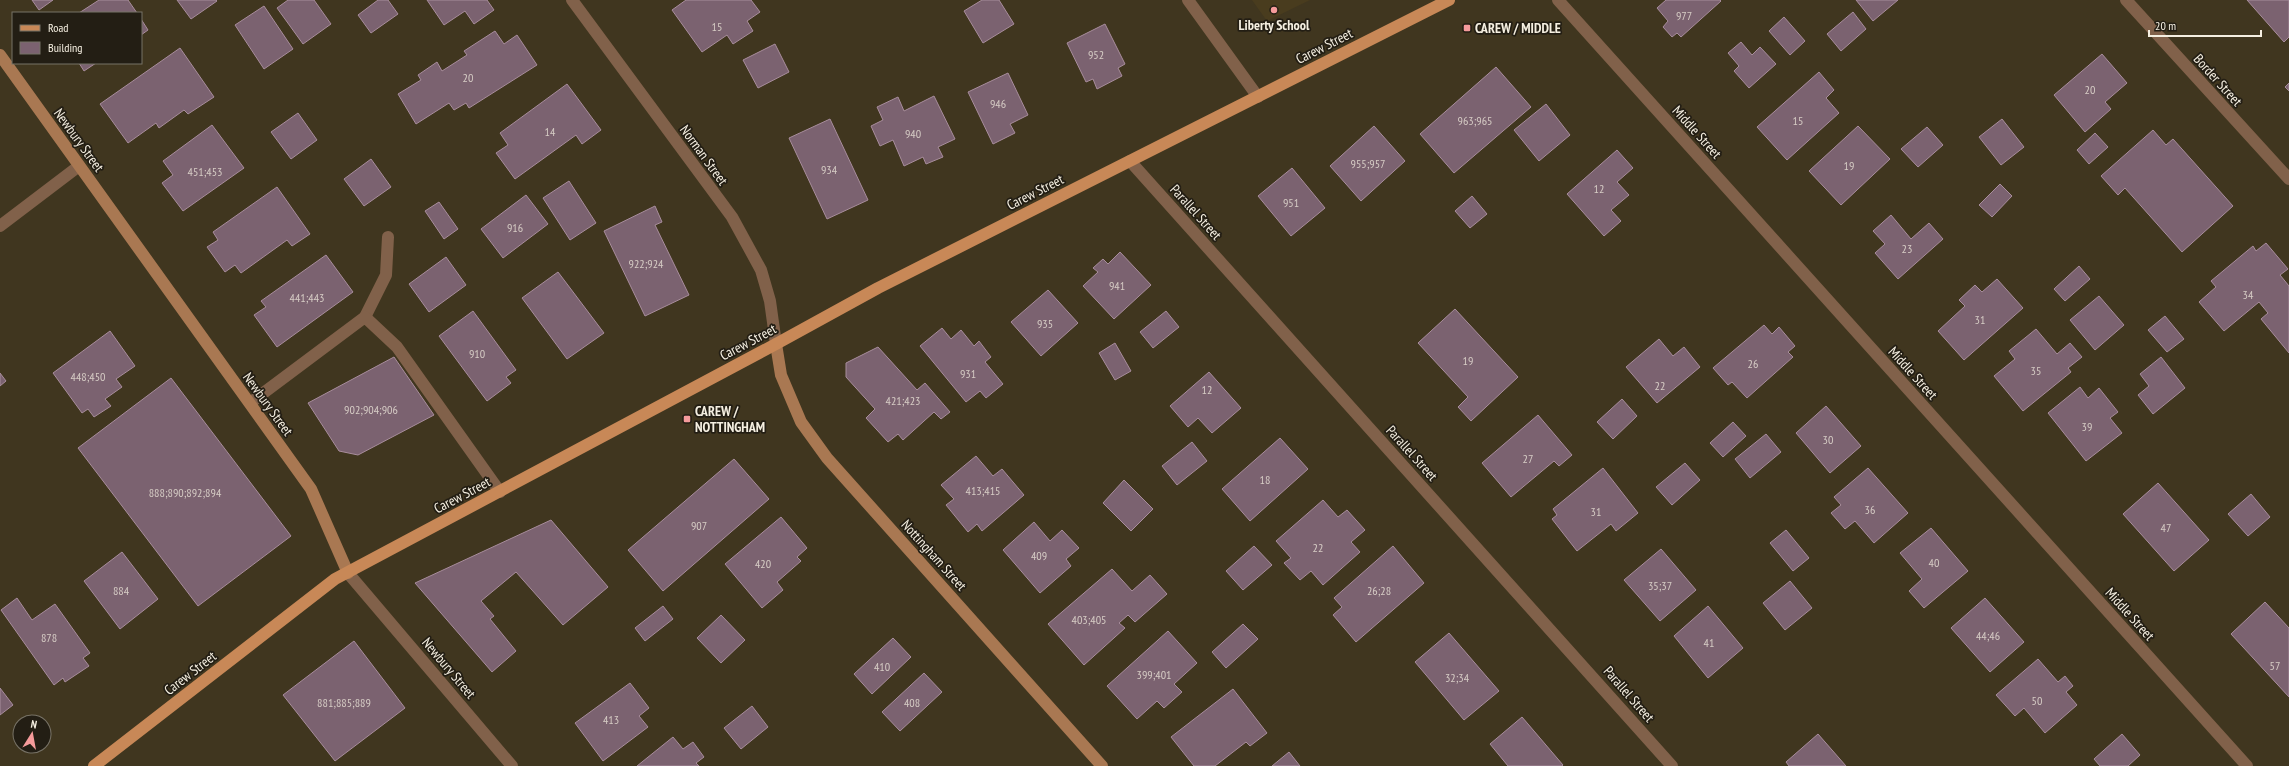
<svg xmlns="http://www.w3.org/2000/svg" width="2289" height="766" font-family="'PT Sans Narrow',sans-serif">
<rect width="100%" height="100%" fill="#40361f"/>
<!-- built -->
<path fill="#493c1e" d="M1252,0H1310L1267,21Z"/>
<!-- building -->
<g fill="#7b6270" stroke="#a88d9c">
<path d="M32,0H53L39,10Z"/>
<path d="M99,0H128L137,13H79Z"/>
<path d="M177,0H216L217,1L191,19Z"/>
<path d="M288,0H314L331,24L303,44L277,8Z"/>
<path d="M378,0H388L398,14L371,33L358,15Z"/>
<path d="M427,0H487L494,10L474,24L465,11L444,25Z"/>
<path d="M686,0H751L760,12L747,21L753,31L733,44L727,35L702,52L672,10Z"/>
<path d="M982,0H999L1014,24L983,43L964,11Z"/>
<path d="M1666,0H1720L1721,1L1681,37L1677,33L1672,37L1663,27L1668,21L1657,8Z"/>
<path d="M1856,0H1898L1873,21Z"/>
<path d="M2247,0H2289V37L2284,42Z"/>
<path d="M264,6L293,49L264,69L235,25Z"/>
<path d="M1853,12L1866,29L1841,51L1827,34Z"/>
<path d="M1784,17L1805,41L1790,55L1769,31Z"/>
<path d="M141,19L148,30L141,35Z"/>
<path d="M1105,24L1125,64L1118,68L1122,76L1097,89L1093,79L1086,82L1067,43Z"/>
<path d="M495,31L504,44L517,35L537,65L469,108L466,103L454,110L449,103L416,124L398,94L421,80L418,75L437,62L442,71L467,55L464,51Z"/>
<path d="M1741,42L1752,55L1760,47L1776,64L1749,88L1734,71L1739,66L1728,53Z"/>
<path d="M775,44L789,72L758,88L743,60Z"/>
<path d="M180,48L214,97L188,114L184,110L159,128L156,123L128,143L100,104Z"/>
<path d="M2102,54L2127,83L2105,102L2111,109L2085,132L2054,95Z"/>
<path d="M79,63H96L84,71Z"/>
<path d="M1496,67L1531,107L1454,173L1420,134Z"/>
<path d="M1819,72L1834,90L1826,98L1839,113L1787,160L1757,127Z"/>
<path d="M1008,73L1028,115L1010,124L1015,133L993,144L968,92Z"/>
<path d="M2289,83V91L2285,87Z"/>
<path d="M567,84L601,130L582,144L576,135L515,179L496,153L508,145L500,133Z"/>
<path d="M934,96L955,139L938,147L943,157L926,164L923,157L904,166L893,140L880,146L871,126L883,120L877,107L898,97L904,111Z"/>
<path d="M1546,104L1570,135L1539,161L1514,130Z"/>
<path d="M298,113L317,140L291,159L271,132Z"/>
<path d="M830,119L868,200L827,219L789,138Z"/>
<path d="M2002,119L2024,147L2001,165L1979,137Z"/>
<path d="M212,125L244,168L183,211L162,183L173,175L163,161Z"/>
<path d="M1374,126L1405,161L1361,201L1330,166Z"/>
<path d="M1858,126L1890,159L1841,205L1809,171Z"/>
<path d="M1927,127L1943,145L1918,167L1901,149Z"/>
<path d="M2153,130L2166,145L2173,139L2233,206L2182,252L2125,188L2118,195L2101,176Z"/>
<path d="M2095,133L2108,147L2089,164L2077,150Z"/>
<path d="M1617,150L1633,168L1617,182L1629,195L1611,210L1621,221L1604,236L1567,194Z"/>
<path d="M371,159L391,187L364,206L344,179Z"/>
<path d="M1292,168L1325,208L1291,236L1258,196Z"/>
<path d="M569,181L596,223L570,240L543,198Z"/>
<path d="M2000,184L2012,196L1992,217L1979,205Z"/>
<path d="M277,187L310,234L292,246L287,240L241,273L235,265L225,272L207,247L218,240L213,232Z"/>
<path d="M526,195L548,224L503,258L481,229Z"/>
<path d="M1472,196L1487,214L1470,228L1455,211Z"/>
<path d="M439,202L458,229L444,239L425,211Z"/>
<path d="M655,206L662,222L655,225L689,295L645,316L604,231Z"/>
<path d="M1891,215L1911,239L1929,223L1943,239L1898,279L1875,253L1885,244L1873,231Z"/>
<path d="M2266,243L2288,269L2280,275L2289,286V353L2261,319L2268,313L2259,302L2224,331L2199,302L2216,287L2211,281L2253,246L2256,251Z"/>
<path d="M1120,252L1151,285L1114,319L1083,286L1098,272L1093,268L1103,259L1108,264Z"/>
<path d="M326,255L353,292L277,347L254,315L266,307L261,301Z"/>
<path d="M446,257L466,285L429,312L409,284Z"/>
<path d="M2079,266L2090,279L2065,301L2054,289Z"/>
<path d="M558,272L604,333L567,359L522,298Z"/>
<path d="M1997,279L2023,308L1964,360L1938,331L1965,306L1959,300L1975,285L1982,292Z"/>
<path d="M1048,290L1078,323L1041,356L1011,322Z"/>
<path d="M2099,296L2124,325L2095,350L2070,320Z"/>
<path d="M1455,309L1518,377L1471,421L1458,407L1468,397L1418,343Z"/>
<path d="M473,311L516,370L506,377L511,383L487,401L439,336Z"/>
<path d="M1166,311L1179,327L1153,348L1140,332Z"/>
<path d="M2165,316L2184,339L2167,352L2148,330Z"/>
<path d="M1764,325L1772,334L1779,327L1795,346L1788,352L1793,357L1747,398L1732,382L1728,385L1713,368Z"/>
<path d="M942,328L951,339L961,330L974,346L979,341L991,357L985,362L1003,384L986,398L980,391L966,402L920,346Z"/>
<path d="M2036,329L2057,354L2070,343L2082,357L2068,368L2071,372L2023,411L1994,376L2015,359L2009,351Z"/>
<path d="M110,331L135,366L116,379L122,387L105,399L111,406L94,417L88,409L82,413L53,373Z"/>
<path d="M1659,339L1673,356L1684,347L1700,367L1657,403L1626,367Z"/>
<path d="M1115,343L1131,371L1115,380L1099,353Z"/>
<path d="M878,347L917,390L925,383L950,412L941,419L934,412L903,440L898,434L888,442L866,418L875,409L846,377V363Z"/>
<path d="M394,357L434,415L358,455L339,451L308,403Z"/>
<path d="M2161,357L2185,388L2153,414L2138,395L2149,386L2140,374Z"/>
<path d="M1209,372L1241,408L1212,433L1198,418L1188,427L1170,406Z"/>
<path d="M0,373L6,381L0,386Z"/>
<path d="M171,378L291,536L198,606L78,448Z"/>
<path d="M2080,387L2088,398L2099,388L2118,412L2110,418L2122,433L2086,461L2048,413Z"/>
<path d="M1622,399L1637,416L1613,439L1597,422Z"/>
<path d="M1826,406L1861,446L1830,473L1796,433Z"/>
<path d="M1538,415L1572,455L1559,466L1554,461L1511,497L1482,463Z"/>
<path d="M1733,422L1746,436L1723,457L1710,443Z"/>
<path d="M1766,434L1781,452L1750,478L1735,459Z"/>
<path d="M1280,438L1308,469L1250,521L1222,489Z"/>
<path d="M1192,442L1207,461L1177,485L1162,466Z"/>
<path d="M976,456L993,476L1002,469L1024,495L982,531L977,524L968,532L946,505L954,499L941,485Z"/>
<path d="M734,459L769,499L663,591L628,550Z"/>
<path d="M1685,463L1700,480L1672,505L1656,487Z"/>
<path d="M1603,468L1638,513L1616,531L1611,524L1577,551L1552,519L1557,515L1553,509Z"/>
<path d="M1868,468L1908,513L1874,543L1855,521L1845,529L1831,513L1841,505L1834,497Z"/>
<path d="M1124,480L1153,509L1131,531L1103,503Z"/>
<path d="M2158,483L2209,540L2174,571L2123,514Z"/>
<path d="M2251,494L2270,517L2248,536L2228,514Z"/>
<path d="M1323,500L1338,517L1347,510L1365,530L1351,542L1360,552L1323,585L1311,571L1300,580L1284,563L1291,558L1276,541Z"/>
<path d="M781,517L807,548L797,557L801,561L777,582L783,590L762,608L725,564Z"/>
<path d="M551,520L608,587L563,625L516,572L481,601L494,616L490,619L516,651L492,672L415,583Z"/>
<path d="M1034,522L1050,541L1062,530L1079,548L1066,559L1071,566L1040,593L1003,550Z"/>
<path d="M1931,528L1968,571L1924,608L1909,591L1922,579L1900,553Z"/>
<path d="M1786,530L1809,558L1793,571L1770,543Z"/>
<path d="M1254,546L1272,565L1243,590L1226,571Z"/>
<path d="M1393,546L1424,583L1356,642L1333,615L1342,607L1334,598Z"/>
<path d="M1661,549L1696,590L1660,621L1624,580Z"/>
<path d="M122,552L158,599L120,629L84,581Z"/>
<path d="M1112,569L1132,591L1150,575L1167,594L1135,622L1128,615L1119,623L1125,628L1084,665L1048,624Z"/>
<path d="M1790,581L1812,608L1785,630L1763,603Z"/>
<path d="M17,598L32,620L55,604L90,653L83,658L89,666L65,682L63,678L54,685L1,610Z"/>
<path d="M1985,598L2024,642L1990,672L1951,628Z"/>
<path d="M2265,602L2289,628V697L2231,634Z"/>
<path d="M663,606L673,619L645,641L635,628Z"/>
<path d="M1708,606L1743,648L1708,678L1674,636Z"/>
<path d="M721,615L745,640L721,663L697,638Z"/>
<path d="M1243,624L1258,639L1226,668L1212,652Z"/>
<path d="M1168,631L1197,663L1174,684L1182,692L1164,708L1157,701L1137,719L1107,686Z"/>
<path d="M1449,633L1499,691L1464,720L1415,662Z"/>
<path d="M893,638L911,657L872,694L854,674Z"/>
<path d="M354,641L405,708L335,761L283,695Z"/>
<path d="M2038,659L2058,682L2065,676L2073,686L2066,692L2077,705L2045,733L2024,708L2015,716L1996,695Z"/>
<path d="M924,673L942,692L900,731L882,712Z"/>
<path d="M630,683L649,708L639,716L648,727L603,761L575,723Z"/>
<path d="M0,688L13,705L0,715Z"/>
<path d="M1233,689L1267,733L1250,746L1246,742L1215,766H1194L1171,737Z"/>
<path d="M752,706L768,727L741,749L724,728Z"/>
<path d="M1522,717L1563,765L1562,766H1508L1490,744Z"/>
<path d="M1818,734L1846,766H1789L1786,762Z"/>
<path d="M2122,734L2140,755L2128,766H2100L2094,759Z"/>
<path d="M673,737L683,749L693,742L704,757L696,763L699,766H637Z"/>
<path d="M1289,752L1300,766H1272Z"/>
</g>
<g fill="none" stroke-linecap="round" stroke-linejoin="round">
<!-- lane -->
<g stroke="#81614a" stroke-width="12">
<path d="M365,317L386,275L388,237"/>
<path d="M250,403L365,317L397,347L500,492"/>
</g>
<!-- street -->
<g stroke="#81614a" stroke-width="12">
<path d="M572,0L732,217L761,270L770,301L776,344"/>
<path d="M1188,0L1258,97"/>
<path d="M1558,0L2247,766"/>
<path d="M2126,0L2289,179"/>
<path d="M1130,161L1672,766"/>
<path d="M0,226L79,166"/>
<path d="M348,573L512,766"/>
</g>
<!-- secondary -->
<g stroke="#a97852" stroke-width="12">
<path d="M0,55L311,489L348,573"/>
<path d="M776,344L781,375L801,422L827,458L1102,766"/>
</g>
<!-- primary -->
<path stroke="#c88857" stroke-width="12" d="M94,766L335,579L776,344L878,288L1449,0"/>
</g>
<!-- markers -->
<g fill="#f59b9b" stroke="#231e14" stroke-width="1.5">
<circle cx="1274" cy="10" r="4"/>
<rect x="1463" y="24" width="8" height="8" rx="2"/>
<rect x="683" y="415" width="8" height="8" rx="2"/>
</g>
<g text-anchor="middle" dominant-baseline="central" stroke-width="3.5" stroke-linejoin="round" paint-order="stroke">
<!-- number labels -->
<g font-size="12" fill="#d6ccc5">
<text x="1684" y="15">977</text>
<text x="717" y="26">15</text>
<text x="1096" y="54">952</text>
<text x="468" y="77">20</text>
<text x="2090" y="89">20</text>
<text x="998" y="103">946</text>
<text x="1475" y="120">963;965</text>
<text x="1798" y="120">15</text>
<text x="550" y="131">14</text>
<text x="913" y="133">940</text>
<text x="1368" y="163">955;957</text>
<text x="1849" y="165">19</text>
<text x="829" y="169">934</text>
<text x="205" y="171">451;453</text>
<text x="1599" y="188">12</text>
<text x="1291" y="202">951</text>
<text x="515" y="227">916</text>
<text x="1907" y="248">23</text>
<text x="646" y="263">922;924</text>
<text x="1117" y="285">941</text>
<text x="2248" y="294">34</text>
<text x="307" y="297">441;443</text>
<text x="1980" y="319">31</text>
<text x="1045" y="323">935</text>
<text x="477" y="353">910</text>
<text x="1468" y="360">19</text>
<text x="1753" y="363">26</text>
<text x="2036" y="370">35</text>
<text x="968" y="373">931</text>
<text x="88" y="376">448;450</text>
<text x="1660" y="385">22</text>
<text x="1207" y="389">12</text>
<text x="903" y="400">421;423</text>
<text x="371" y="409">902;904;906</text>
<text x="2087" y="426">39</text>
<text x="1828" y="439">30</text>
<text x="1528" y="458">27</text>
<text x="1265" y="479">18</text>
<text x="983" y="490">413;415</text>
<text x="185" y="492">888;890;892;894</text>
<text x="1870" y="509">36</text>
<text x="1596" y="511">31</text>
<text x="699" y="525">907</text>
<text x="2166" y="527">47</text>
<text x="1318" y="547">22</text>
<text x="1039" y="555">409</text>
<text x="1934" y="562">40</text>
<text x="763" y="563">420</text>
<text x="1660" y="585">35;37</text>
<text x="121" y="590">884</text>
<text x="1379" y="590">26;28</text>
<text x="1089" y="619">403;405</text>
<text x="1988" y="635">44;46</text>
<text x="49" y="637">878</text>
<text x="1709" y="642">41</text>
<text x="2275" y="665">57</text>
<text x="882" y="666">410</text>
<text x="1154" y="674">399;401</text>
<text x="1457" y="677">32;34</text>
<text x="2037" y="700">50</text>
<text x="344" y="702">881;885;889</text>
<text x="912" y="702">408</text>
<text x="611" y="719">413</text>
</g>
<!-- poi labels -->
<g font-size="14" font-weight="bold" fill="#f5efe1" stroke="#231e14" text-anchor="start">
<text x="1274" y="25" text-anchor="middle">Liberty School</text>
<text x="1475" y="28">CAREW / MIDDLE</text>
<text x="695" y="411">CAREW /<tspan x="695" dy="16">NOTTINGHAM</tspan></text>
</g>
<!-- street labels -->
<g font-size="14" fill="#f5efe1" stroke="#231e14">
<text transform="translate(1324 46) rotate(-27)">Carew Street</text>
<text transform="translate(2218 80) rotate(48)">Border Street</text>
<text transform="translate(1697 132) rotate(48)">Middle Street</text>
<text transform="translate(79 140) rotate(54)">Newbury Street</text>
<text transform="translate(704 155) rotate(54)">Norman Street</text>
<text transform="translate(1035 192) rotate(-27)">Carew Street</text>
<text transform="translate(1196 212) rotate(48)">Parallel Street</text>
<text transform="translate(748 342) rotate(-28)">Carew Street</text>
<text transform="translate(1913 373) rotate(48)">Middle Street</text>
<text transform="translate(268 404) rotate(54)">Newbury Street</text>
<text transform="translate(1412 453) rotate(48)">Parallel Street</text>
<text transform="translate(462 495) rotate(-28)">Carew Street</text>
<text transform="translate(934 555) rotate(48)">Nottingham Street</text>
<text transform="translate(2130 614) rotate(48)">Middle Street</text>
<text transform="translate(449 668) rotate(50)">Newbury Street</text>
<text transform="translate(190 673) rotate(-38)">Carew Street</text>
<text transform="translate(1629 694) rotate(49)">Parallel Street</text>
</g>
</g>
<!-- legend -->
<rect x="12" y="12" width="130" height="52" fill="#231e14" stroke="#777266"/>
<rect x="20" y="25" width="20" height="6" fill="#c88857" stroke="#777266"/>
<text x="48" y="32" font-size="12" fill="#f5efe1">Road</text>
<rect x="20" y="42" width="20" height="12" fill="#7b6270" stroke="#777266"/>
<text x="48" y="52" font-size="12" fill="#f5efe1">Building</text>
<!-- north arrow -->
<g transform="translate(32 734) rotate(11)"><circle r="19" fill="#231e14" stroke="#777266"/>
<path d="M0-3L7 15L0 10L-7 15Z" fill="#f59b9b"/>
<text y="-6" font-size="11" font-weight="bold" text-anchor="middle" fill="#f5efe1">N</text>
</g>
<!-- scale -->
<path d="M2149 30v6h112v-6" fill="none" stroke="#f5efe1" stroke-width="2"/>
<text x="2155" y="30" font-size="12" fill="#f5efe1" stroke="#231e14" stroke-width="3" paint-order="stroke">20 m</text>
</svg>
